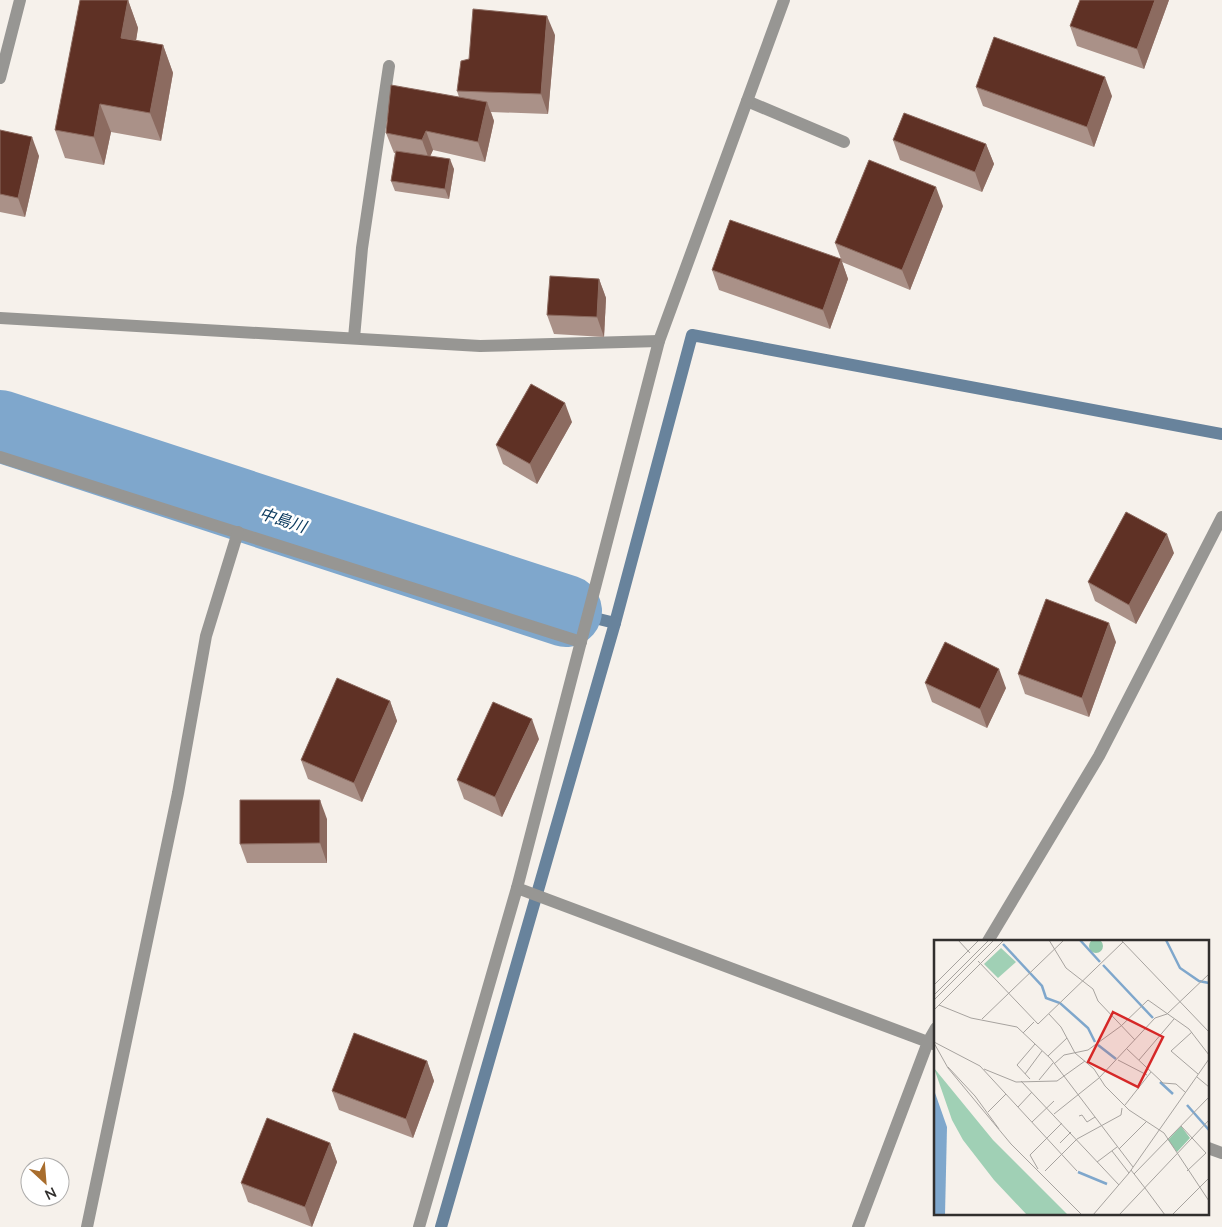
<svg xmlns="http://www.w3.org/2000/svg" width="1222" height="1227" font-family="Lato,'Noto Sans JP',sans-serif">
<rect width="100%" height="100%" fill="#f6f1eb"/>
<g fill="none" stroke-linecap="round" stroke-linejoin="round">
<!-- stream -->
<g stroke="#68839c" stroke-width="12">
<path d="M566,611L615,623L692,335L1222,434"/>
<path d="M441,1227L615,623"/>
</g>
<!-- river -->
<path stroke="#7fa7cc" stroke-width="72" d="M0,426L566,611"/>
<!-- minor -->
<g stroke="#979693" stroke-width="12">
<path d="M0,78L20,0"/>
<path d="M747,101L844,142"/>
<path d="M0,318L480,346L659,341"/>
<path d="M354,338L362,248L389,66"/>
<path d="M0,457L581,642"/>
<path d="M517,888L936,1045"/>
<path d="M988,941L1099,756L1222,517"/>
<path d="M1208,1148L1222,1153"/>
<path d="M87,1227L178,793L206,636L238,532"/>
<path d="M419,1227L517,888L659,341L784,0"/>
<path d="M858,1227L928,1042L936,1028"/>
</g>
</g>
<!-- wall -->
<g fill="#aa9188">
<path d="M128,0L138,28L136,40L163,45L173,73L161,141L111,132L104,165L65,158L55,130Z"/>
<path d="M1169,0L1144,69L1077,46L1070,26Z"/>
<path d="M555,35L548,114L491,112L494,121L485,162L433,150L430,156L454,169L449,199L395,191L391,181L395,153H394L386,133L459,97L457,91Z"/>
<path d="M976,87L1112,96L1094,147L983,106Z"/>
<path d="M0,130L39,156L25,217L0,212Z"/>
<path d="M893,140L986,144L994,164L982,192L900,160Z"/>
<path d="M943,206L910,290L842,262L848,279L830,329L719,290L712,270L841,259L835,243Z"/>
<path d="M599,279L606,298L604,337L554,334L547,315Z"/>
<path d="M572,422L537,484L503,464L496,445Z"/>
<path d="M1174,553L1136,624L1095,601L1088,582Z"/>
<path d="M1116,642L1089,717L1025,694L1018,674Z"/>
<path d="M925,683L1006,688L987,728L932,702Z"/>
<path d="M390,701L397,721L362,802L308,779L301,760Z"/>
<path d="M539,739L502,817L464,799L457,780Z"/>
<path d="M327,819V863H247L240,844Z"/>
<path d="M427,1061L434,1081L413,1138L339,1110L332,1091Z"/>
<path d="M330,1143L337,1162L312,1227L248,1202L241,1183Z"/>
</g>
<!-- shaded-wall -->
<g fill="#8c6b60">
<path d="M128,0L138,28L132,66L121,38Z"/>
<path d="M1155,0H1169L1144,69L1137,49Z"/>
<path d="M547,16L555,35L548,114L541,94Z"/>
<path d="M163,45L173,73L161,141L150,113Z"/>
<path d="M1105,77L1112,96L1094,147L1087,127Z"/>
<path d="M487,102L494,121L485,162L478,142Z"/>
<path d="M100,104L111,132L104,165L94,137Z"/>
<path d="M426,131L433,150L429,159L422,140Z"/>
<path d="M32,137L39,156L25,217L18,198Z"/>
<path d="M986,144L994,164L982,192L975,172Z"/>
<path d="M450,159L454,169L449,199L445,189Z"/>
<path d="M936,187L943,206L910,290L902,270Z"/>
<path d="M841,259L848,279L830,329L823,310Z"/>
<path d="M599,279L606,298L604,337L597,317Z"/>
<path d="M565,403L572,422L537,484L530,464Z"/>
<path d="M1167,534L1174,553L1136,624L1129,605Z"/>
<path d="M1109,623L1116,642L1089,717L1082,698Z"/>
<path d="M999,669L1006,688L987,728L980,709Z"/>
<path d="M390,701L397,721L362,802L354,783Z"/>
<path d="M532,719L539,739L502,817L495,797Z"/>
<path d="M320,800L327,819V863L320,843Z"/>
<path d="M427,1061L434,1081L413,1138L406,1119Z"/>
<path d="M330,1143L337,1162L312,1227L305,1207Z"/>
</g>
<!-- building -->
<g fill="#5f3125" stroke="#8c6b60">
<path d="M80,0H128L121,38L163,45L150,113L100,104L94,137L55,130Z"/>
<path d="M1080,0H1155L1137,49L1070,26Z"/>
<path d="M473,9L547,16L541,94L457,91L461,61L469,59Z"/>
<path d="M994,37L1105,77L1087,127L976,87Z"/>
<path d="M391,85L487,102L478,142L426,131L422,140L386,133Z"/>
<path d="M904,113L986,144L975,172L893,140Z"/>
<path d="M0,130L32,137L18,198L0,194Z"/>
<path d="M396,151L450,159L445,189L391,181Z"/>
<path d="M869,160L936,187L902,270L835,243Z"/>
<path d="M730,220L841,259L823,310L712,270Z"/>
<path d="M550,276L599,279L597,317L547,315Z"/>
<path d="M531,384L565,403L530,464L496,445Z"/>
<path d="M1126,512L1167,534L1129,605L1088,582Z"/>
<path d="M1046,599L1109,623L1082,698L1018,674Z"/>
<path d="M945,642L999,669L980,709L925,683Z"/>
<path d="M337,678L390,701L354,783L301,760Z"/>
<path d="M493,702L532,719L495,797L457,780Z"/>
<path d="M240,800H320V843L240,844Z"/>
<path d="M354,1033L427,1061L406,1119L332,1091Z"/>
<path d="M267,1118L330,1143L305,1207L241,1183Z"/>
</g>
<g text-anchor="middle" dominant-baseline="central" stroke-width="5" stroke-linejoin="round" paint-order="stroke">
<!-- water labels -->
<g font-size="16" font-style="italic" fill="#0e3c60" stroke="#fff">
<text transform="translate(283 519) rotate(18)">中島川</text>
</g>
</g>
<!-- overview -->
<g transform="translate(934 940)">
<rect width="275" height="275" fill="#f6f1eb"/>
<path d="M67,8L82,22L64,38L50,24ZM0,128L59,200L134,275H93L60,240L29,200L18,180Z" fill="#a0d0b5"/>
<path d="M155 6a7 7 0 1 1 14 0a7 7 0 1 1-14 0ZM247,186L256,198L243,212L234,200Z" fill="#94c9ab"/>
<path d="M0,150L13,187L11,275H0Z" fill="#7fa7cc"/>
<path fill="none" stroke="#7fa7cc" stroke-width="2.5" d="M146,0L166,22M232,0L246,28L265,41L275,43M69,4L108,46L112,58L126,63L154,88L161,102M169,25L219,78M164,105L182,119M226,142L239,154M253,165L275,190M144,232L173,244"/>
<path fill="none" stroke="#a7a39f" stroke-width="1" d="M24,0L36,13M115,0L132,28L159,49L164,61L201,100M187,0L275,92M44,21L104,84L189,2M0,45L45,0M0,55L55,0M0,60L60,0M5,65L37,78L83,87L117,119L199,227M0,70L70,0M115,74L127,87L141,113L160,129L171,146L195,170L230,193L275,261M48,79L130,0M258,92L237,111L264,134M89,93L100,82M0,102L46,126L143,231M0,103L14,128L77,204L148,275M193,109L229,143L242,144L251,152M114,116L133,98M184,120L213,135M205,120L240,79M120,124L130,115L154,110L187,86L214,60L255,89L275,115M14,127L41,156L65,189M50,129L82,142L123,141L151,121M91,134L108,111M263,137L275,147M96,139L83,125L101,104M105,140L119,123M87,141L185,245M191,165L217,132M84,167L98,152M54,172L72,154M120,174L165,138L221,78L233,74L275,34M145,176L148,175L153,182L161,177M98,182L120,161M247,186L272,213L253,231M143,199L187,175L188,168M126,203L137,192M185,209L213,181M178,211L195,233M163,222L183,207M104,229L96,215L128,183M197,230L211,248M111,231L143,199M200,234L275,157M211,248L231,275M159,275L195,233L275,119M185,275L275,180M238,275L275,238"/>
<path fill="#d62828" fill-opacity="0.15" stroke="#d62828" stroke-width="2.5" d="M179,72L229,97L204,147L154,122Z"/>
<rect width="275" height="275" fill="none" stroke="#312f2d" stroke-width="2.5"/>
</g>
<!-- north arrow -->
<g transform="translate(45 1182) rotate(154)"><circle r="24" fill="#ffffff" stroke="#adacab"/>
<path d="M0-4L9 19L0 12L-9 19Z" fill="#a86d2d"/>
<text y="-8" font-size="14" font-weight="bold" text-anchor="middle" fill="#312f2d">N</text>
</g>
</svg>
